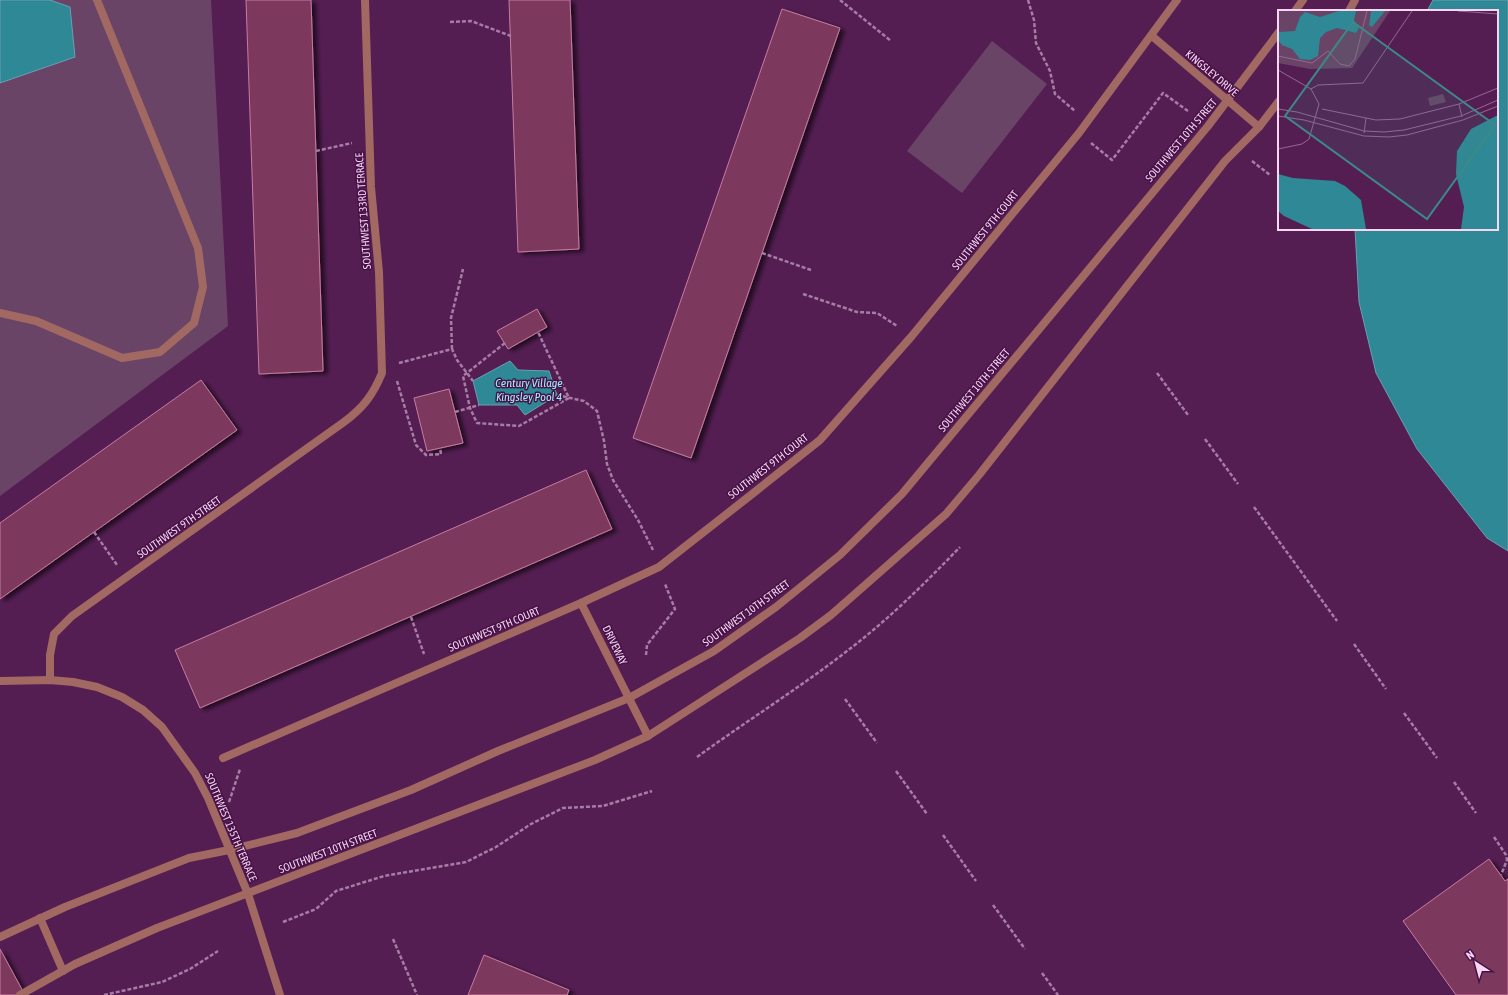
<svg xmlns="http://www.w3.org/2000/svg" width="1508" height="995" font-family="'Asap Condensed',sans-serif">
<defs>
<filter id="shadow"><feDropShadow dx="4.5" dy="2.5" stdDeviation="2" flood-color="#0009"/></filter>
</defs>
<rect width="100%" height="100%" fill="#541e52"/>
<!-- green -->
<g fill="#694467">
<path d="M0,0H211L228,326L0,496Z"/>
<path d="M992,41L1047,84L962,193L907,151Z"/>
</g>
<!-- water -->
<g fill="#2f8895" stroke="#6b9fb2">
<path d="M0,0H50L70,7L75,57L0,83Z"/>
<path d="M1433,0H1508V551L1487,538L1417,449L1376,373L1359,302L1355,229H1497V11H1427Z"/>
<path d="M510,361L518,370L549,371L557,395L525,415L517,405H479L473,381Z"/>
</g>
<!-- building -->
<g fill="#7c385d" stroke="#c97ba2" filter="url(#shadow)">
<path d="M246,0H311L323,371L259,374Z"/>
<path d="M509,0H570L579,249L518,252Z"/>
<path d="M782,9L840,28L691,458L633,438Z"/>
<path d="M537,309L547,327L508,349L497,331Z"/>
<path d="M201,380L237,430L0,599V523Z"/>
<path d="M449,389L463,443L427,451L414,398Z"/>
<path d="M586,470L612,529L200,708L175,650Z"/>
<path d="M1489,859L1505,881L1508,879V995H1456L1403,921Z"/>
<path d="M0,949L25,995H0Z"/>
<path d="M484,955L569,990L567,995H468Z"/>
</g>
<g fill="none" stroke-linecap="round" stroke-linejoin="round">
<!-- path -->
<g stroke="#a77ca5" stroke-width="2.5" stroke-dasharray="4 2" stroke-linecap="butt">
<path d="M840,0L891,41"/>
<path d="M1028,0L1034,20L1036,43L1050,71L1055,94L1075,111"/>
<path d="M450,22L471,21L511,36"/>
<path d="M1091,143L1112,160L1163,93L1188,111"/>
<path d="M316,151L352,143"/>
<path d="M1252,161L1270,175"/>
<path d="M762,253L811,270"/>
<path d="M803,294L857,312L877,313L897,326"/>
<path d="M505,343L463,376L470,408L477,423L519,426L569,398L538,332"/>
<path d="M452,349L451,318L463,269"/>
<path d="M399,363L452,349L457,360L473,381"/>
<path d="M1157,373L1188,415"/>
<path d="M397,381L416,445L426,455L441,454L440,448"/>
<path d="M557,395L584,401L597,411L604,441L607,464L613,480L638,520L653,550"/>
<path d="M455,412L479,405"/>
<path d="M1205,439L1238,484"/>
<path d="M1254,507L1337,621"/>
<path d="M94,532L117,565"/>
<path d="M411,617L424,654"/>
<path d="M1354,644L1386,689"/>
<path d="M646,655L647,645L675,609L665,584"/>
<path d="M845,699L877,743"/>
<path d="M1404,713L1437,758"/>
<path d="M697,757C755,715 817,677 872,631C903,605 932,576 960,547"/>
<path d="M896,771L927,814"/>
<path d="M1454,782L1476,813"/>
<path d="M229,802L240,769"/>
<path d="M943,835L976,881"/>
<path d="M1494,837L1506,855L1507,860L1501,875"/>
<path d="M993,905L1025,949"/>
<path d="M283,922L316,909L336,891L384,876L466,862L496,847L531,824L563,808L603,806L652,791"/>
<path d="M393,939L417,995"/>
<path d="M1042,973L1058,995"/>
<path d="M104,995L162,982L190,969L218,951"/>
</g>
<!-- service -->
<g stroke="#a16961" stroke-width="8">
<path d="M0,313L36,321L122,358L160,352L194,323L203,287L198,248L97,0"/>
<path d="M50,680V655L54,634L72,616L344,422C363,408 373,395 382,373L379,272L371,187L365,0"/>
<path d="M40,918L63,971"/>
</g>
<!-- minor -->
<g stroke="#a16961" stroke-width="8">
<path d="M1295,11L1303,0"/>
<path d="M1349,11L1355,0"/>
<path d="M1152,36L1259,127"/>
<path d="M581,603L648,736"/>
<path d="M0,681L50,680L73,682L97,687L122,697L143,710L162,727L195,773L208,798L248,894L280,995"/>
<path d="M223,758L581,603L659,567L756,491L820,440L911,337L1079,133L1177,0"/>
<path d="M0,937L65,907L189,858L229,850L297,833L411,790L498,751L629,698L714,651L776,607L840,555L902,494L1208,126L1279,32"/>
<path d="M20,995L75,964L157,928L595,760L648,736L800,638L831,615L946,514L979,475L1225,161L1259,127L1279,101"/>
</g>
</g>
<g text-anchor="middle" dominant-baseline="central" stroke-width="3" stroke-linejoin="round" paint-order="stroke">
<!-- street labels -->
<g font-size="11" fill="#f7d6f4" stroke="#481247">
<text transform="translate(1212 73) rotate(40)">KINGSLEY DRIVE</text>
<text transform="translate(1181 140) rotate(-50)">SOUTHWEST 10TH STREET</text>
<text transform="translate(363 211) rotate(-94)">SOUTHWEST 133RD TERRACE</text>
<text transform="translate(985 230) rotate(-51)">SOUTHWEST 9TH COURT</text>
<text transform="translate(974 390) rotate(-50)">SOUTHWEST 10TH STREET</text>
<text transform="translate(768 466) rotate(-38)">SOUTHWEST 9TH COURT</text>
<text transform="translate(179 527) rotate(-35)">SOUTHWEST 9TH STREET</text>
<text transform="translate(746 613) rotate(-36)">SOUTHWEST 10TH STREET</text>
<text transform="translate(494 629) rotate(-23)">SOUTHWEST 9TH COURT</text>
<text transform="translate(615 645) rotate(64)">DRIVEWAY</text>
<text transform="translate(231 827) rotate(67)">SOUTHWEST 135TH TERRACE</text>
<text transform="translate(328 851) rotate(-21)">SOUTHWEST 10TH STREET</text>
</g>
<!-- water labels -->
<g font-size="12" font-style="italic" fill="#9eeffc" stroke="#481247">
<text x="529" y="383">Century Village<tspan x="529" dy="14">Kingsley Pool 4</tspan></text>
</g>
</g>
<!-- overview -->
<g transform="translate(1278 10)">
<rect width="220" height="220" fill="#541e52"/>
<path d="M0,1H112L74,58L32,59L0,53ZM165,84L168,92L152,96L150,88Z" fill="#694467"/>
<path d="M61,1H78L76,10L81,18L78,23L59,18L48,22L42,28L40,46L32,50L22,49L14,39L4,35L0,30L1,22L17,21L22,7L27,2L42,7ZM93,1H107L94,17L91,15ZM220,105V219H183L186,197L178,164L179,141L193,119ZM0,164L15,168L57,171L67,176L83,190L88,219H34L6,206L0,201Z" fill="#2f8895"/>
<path fill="none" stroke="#956893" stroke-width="1" d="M180,1L220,4M0,46L34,53L50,41L62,54L71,56L77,49L89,1M0,60L33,79L41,94L31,129L24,134L0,139M33,79L40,75L85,73L134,1M181,94L184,107M0,99L19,102L86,121L106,122L126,120L183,106L220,90M44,99L98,110L122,109L181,94L220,78M0,106L26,110L86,126L111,127L129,125L185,110L220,96M86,123L88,108"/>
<path fill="#3d8989" fill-opacity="0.15" stroke="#3d8989" stroke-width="2" d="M75,12L217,115L149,209L7,106Z"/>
<rect width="220" height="220" fill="none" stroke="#f7d6f4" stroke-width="2"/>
</g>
<!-- north arrow -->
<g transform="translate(1476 963) rotate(324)" stroke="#481247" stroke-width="3" paint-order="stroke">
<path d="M0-3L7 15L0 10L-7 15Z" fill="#f7d6f4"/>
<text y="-6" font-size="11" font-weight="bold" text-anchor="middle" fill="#f7d6f4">N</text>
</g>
</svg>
